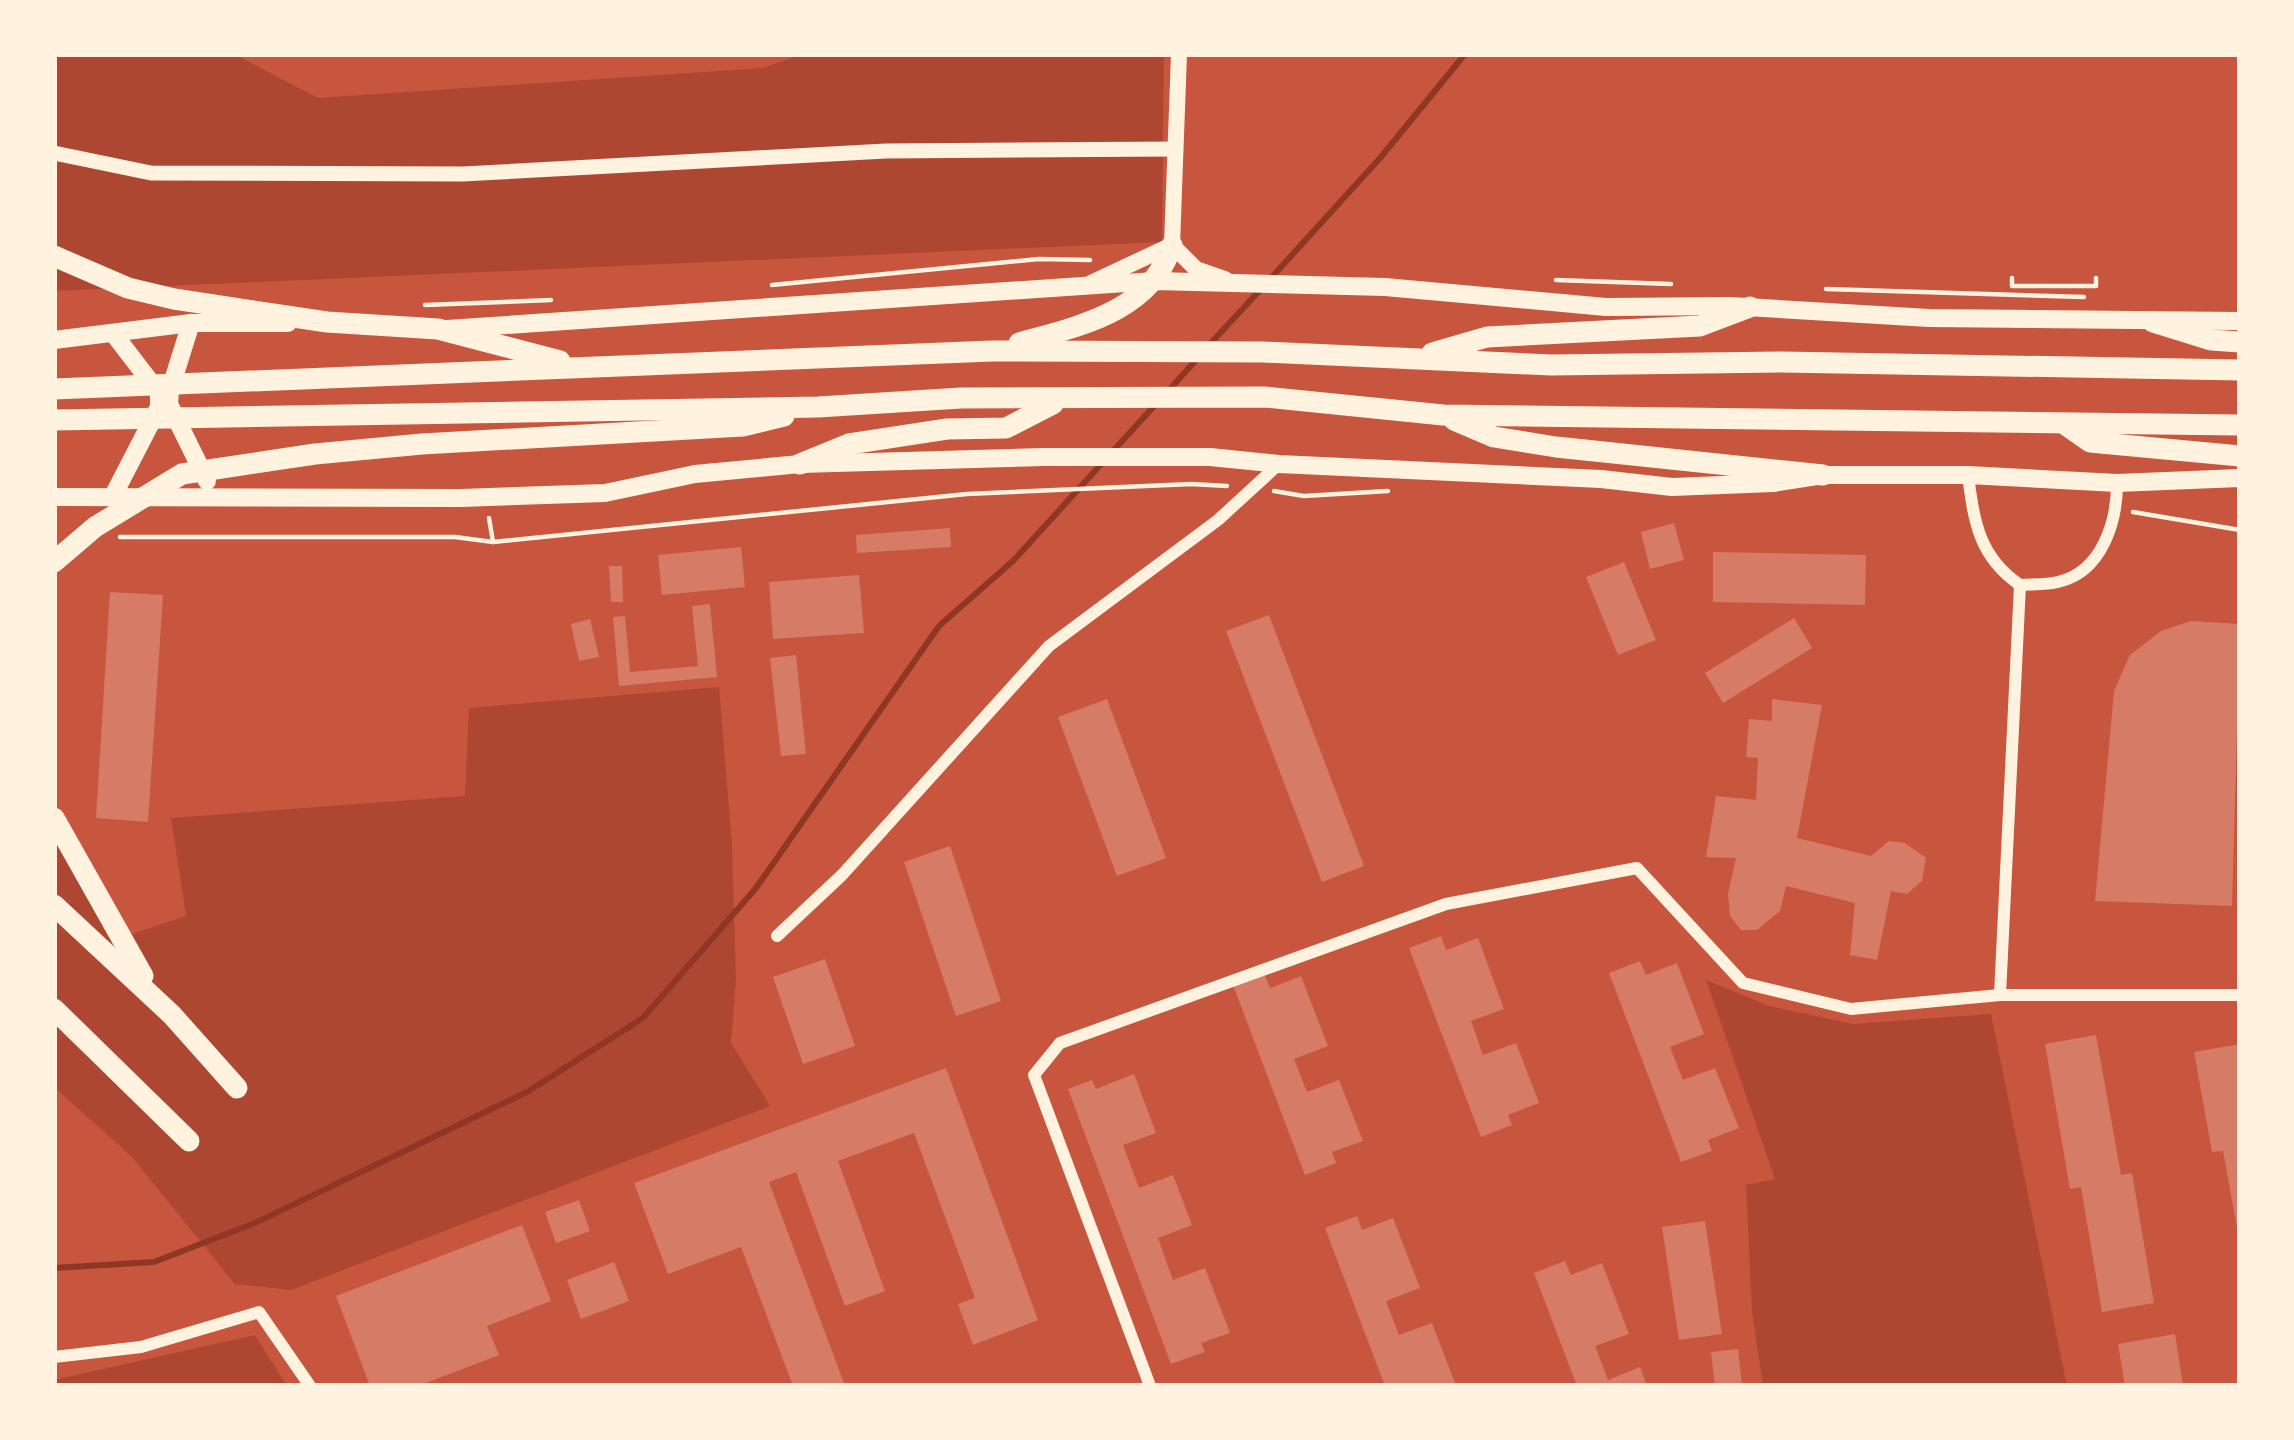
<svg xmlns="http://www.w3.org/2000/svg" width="2294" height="1440" font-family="Barlow,sans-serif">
<rect width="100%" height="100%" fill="#c8553d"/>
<!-- green -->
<g fill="#ae4732">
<path d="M54,54H234L318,98L763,68L803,54H1164L1162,242L54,291Z"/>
<path d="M719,687L732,845L736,978L731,1043L770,1106L291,1290L235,1284L132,1157L54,1087V825L108,933L132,934L186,916L171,818L465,796L469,708Z"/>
<path d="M1706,980L1769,1006L1853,1024L1991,1014L2067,1386H1763L1752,1311L1746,1185L1775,1179Z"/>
<path d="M255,1335L287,1386H54V1380Z"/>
</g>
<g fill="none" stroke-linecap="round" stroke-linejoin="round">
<!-- stream -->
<g stroke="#8f3625" stroke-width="6">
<path d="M1271,278L1381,157L1465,54"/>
<path d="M1210,344L1262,288"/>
<path d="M1170,389L1197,359"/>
<path d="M1113,451L1157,403"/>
<path d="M54,1268L154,1262L255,1223L527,1092L643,1018L756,888L939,626L1014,560L1104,461"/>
</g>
</g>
<!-- building -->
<g fill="#d67c66">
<path d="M1674,523L1684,560L1650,569L1641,532Z"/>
<path d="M950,528L951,547L857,553L856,535Z"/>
<path d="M741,547L745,587L662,595L658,555Z"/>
<path d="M1713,552L1866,555L1865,605L1713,602Z"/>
<path d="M1624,562L1656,640L1618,655L1586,577Z"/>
<path d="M609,566H622L623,602H611Z"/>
<path d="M859,575L864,633L773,639L769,582Z"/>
<path d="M110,592L163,595L148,822L96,818Z"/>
<path d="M710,604L717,677L619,686L613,617L625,616L630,672L698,666L692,606Z"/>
<path d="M1269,615L1364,866L1322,882L1226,631Z"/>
<path d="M1794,618L1812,648L1723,703L1705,673Z"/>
<path d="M590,619L599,657L579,661L571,624Z"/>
<path d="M2191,621L2240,624L2232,906L2095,901L2114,691L2130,655L2161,631Z"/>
<path d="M796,655L806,754L781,756L770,658Z"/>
<path d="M1107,699L1166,858L1117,876L1058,717Z"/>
<path d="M1772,699L1822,705L1797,838L1871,856L1889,841L1905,843L1926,858L1922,881L1907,894L1891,891L1877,960L1850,955L1855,903L1786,886L1780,911L1757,930H1741L1730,916L1728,894L1736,858L1706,857L1716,796L1756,800L1758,758L1746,757L1749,719L1772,721Z"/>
<path d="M950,846L1001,1001L956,1016L904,862Z"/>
<path d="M1441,936L1446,950L1478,938L1504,1009L1471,1021L1483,1055L1516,1043L1539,1103L1508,1115L1512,1125L1481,1137L1409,948Z"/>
<path d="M825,959L855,1046L803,1064L773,977Z"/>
<path d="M1640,961L1646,975L1677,963L1704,1034L1670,1047L1683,1080L1715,1068L1739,1128L1708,1140L1712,1151L1681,1162L1609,973Z"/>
<path d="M1264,973L1270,988L1301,976L1328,1046L1294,1059L1307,1092L1339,1080L1363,1141L1332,1152L1336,1163L1305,1175L1233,985Z"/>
<path d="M2096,1035L2121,1175L2132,1173L2154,1303L2102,1312L2081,1187L2070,1189L2045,1044Z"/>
<path d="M2240,1044V1232L2238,1233L2223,1151L2212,1152L2194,1052Z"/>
<path d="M946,1068L1038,1320L973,1345L958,1304L975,1298L914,1133L838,1161L885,1291L845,1306L796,1172L769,1182L845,1386H793L741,1247L668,1274L634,1183Z"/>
<path d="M1134,1074L1156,1133L1123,1145L1139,1188L1173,1175L1192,1225L1158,1238L1173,1280L1205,1268L1230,1333L1201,1343L1205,1352L1171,1364L1068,1089L1092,1080L1096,1089Z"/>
<path d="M579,1200L590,1231L556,1243L545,1212Z"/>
<path d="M1357,1216L1362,1230L1393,1218L1420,1288L1386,1301L1399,1335L1432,1323L1455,1383L1385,1386L1325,1228Z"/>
<path d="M1705,1221L1722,1334L1679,1340L1662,1227Z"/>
<path d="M522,1225L551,1301L487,1326L499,1355L418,1386H370L336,1296Z"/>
<path d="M1565,1261L1571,1275L1602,1263L1629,1334L1595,1346L1608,1380L1640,1367L1647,1386H1577L1534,1273Z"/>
<path d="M614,1262L629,1301L581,1319L567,1280Z"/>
<path d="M2175,1334L2183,1386H2125L2118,1344Z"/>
<path d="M1738,1349L1742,1386H1715L1711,1352Z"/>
</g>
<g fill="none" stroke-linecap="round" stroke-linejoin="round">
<!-- path -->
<g stroke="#fff3e0" stroke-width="4.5">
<path d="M2012,278V286H2096V278"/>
<path d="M1556,280L1671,284"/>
<path d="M772,285L1039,259L1090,260"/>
<path d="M1826,289L2084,297"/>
<path d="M425,305L551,300"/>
<path d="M1274,491L1304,496L1388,491"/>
<path d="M2133,512L2240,530"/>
<path d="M489,518L493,542"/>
<path d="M120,537H455L493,542L967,494L1191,484L1227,486"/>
</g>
<!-- minor -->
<g stroke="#fff3e0" stroke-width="12">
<path d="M1968,475C1974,522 1979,557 2020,585C2032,584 2046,585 2058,582C2102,572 2117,522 2117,483"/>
<path d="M2020,585L2000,995H2240"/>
<path d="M777,936L842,875L1049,646L1218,520L1278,465"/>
<path d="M54,1357L141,1347L259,1312L310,1386"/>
<path d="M1150,1386L1034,1075L1060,1043L1446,904L1637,868L1743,983L1851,1009L2000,995"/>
</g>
<!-- tertiary -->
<path stroke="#fff3e0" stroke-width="15" d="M54,153L151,173L463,174L886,151L1175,149"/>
<!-- secondary -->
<g stroke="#fff3e0" stroke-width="16">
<path d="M1172,245L1179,54"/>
<path d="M1172,245L1196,269L1225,279"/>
<path d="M1091,283L1172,245"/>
</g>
<!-- primary -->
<g stroke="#fff3e0" stroke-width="18">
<path d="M191,323L170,390L169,404L207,481"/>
<path d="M447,329L1155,281L1385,287L1606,307L1730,306L1929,318L2240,321"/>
<path d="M54,340L191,323H288"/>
<path d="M54,497L461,498L605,493L695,474L800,464L1044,457H1210L1279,464L1601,479L1672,487L1773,483L1823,475H1968L2117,483L2240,478"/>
<path d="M112,498L159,407V393L113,333"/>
</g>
<!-- trunk -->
<g stroke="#fff3e0" stroke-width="21">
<path d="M54,256L128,288L174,299L327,322L438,329L560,361"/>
<path d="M2153,322L2211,340L2240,342"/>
<path d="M1019,343C1079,326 1151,312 1172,245"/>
<path d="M1432,353L1487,337L1700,326L1750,307"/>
<path d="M54,389L992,351L1263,352L1551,365L1782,362L2240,370"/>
<path d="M54,420L818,407L961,398L1265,397L1443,415L2240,425"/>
<path d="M1454,420L1494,437L1556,447L1823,475"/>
<path d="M2067,426L2090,442L2240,456"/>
<path d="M800,464L849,444L947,429L1006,428L1053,404"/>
<path d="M54,562L95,527L182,474L315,454L422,444L743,426L784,416"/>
<path d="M54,818L143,976"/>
<path d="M54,905L172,1015L237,1088"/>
<path d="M54,1009L189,1141"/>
</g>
</g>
<!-- border -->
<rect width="2294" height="1440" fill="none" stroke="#fff3e0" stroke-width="114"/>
</svg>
